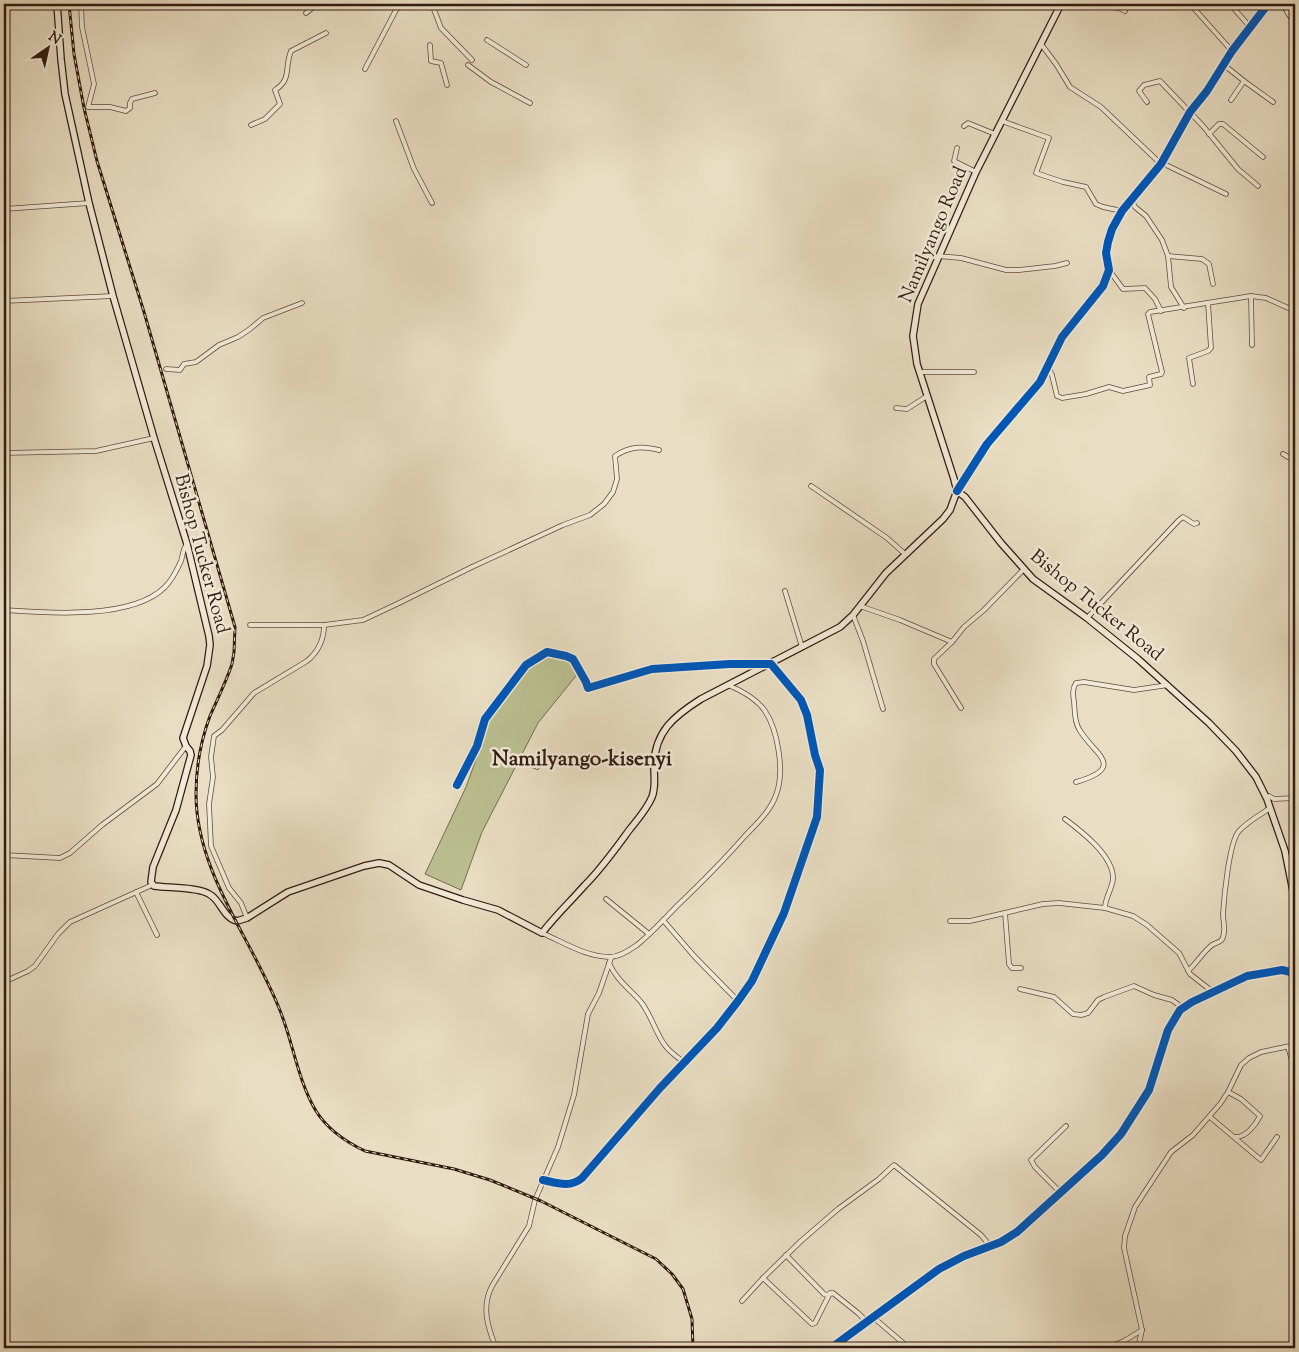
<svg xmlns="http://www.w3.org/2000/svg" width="1299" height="1352" font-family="'Sorts Mill Goudy',serif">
<rect width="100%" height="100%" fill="#e9dec3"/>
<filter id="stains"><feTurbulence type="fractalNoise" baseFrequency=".004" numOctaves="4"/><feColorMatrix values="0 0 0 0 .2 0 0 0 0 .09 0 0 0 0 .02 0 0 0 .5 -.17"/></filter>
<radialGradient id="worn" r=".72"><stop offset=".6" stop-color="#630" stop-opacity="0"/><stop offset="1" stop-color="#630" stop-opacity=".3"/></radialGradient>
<!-- green -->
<path fill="#bbc091" stroke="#766d51" d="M546,653L570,659L579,672L538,723L482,832L461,890L425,874L466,787L478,754L485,724L509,688Z"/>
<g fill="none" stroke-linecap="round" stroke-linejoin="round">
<!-- street casing -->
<g stroke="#604b3e" stroke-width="5.5">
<g id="street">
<path d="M81,4L82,27L94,84L88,107H110L126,111L130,108V103L132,99L155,93"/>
<path d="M408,4L417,7"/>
<path d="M432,4L441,28L472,60"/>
<path d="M1098,4C1108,9 1114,4 1125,11"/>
<path d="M1190,4L1232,51"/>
<path d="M1230,4L1251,28"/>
<path d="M1282,4L1295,24"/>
<path d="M306,13L317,4"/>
<path d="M487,40L526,65"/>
<path d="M1041,44L1056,64L1070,87L1101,107L1161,164"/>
<path d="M430,45L431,61L441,63L447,85"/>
<path d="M468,65L491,82L530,103"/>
<path d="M1224,65L1244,81L1273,102"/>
<path d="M365,69L396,10L403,4"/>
<path d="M1231,100L1244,81"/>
<path d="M1147,102L1139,91L1144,85L1160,81L1203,126L1238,169L1258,186"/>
<path d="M396,121L414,169L432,203"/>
<path d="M1002,121L1049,138L1036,173L1063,182L1086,187L1096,204L1103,207L1122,211"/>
<path d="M251,125L265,119L280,104L275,90C292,79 284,69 291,51L326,33"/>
<path d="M964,126L968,123L995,134"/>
<path d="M1209,134L1219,124H1223L1263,157"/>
<path d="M957,148L954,161L976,172"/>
<path d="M1160,162L1226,194"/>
<path d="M1131,198L1135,207L1146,216L1162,240L1168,256L1171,287L1184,308"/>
<path d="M4,209L89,203"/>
<path d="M938,256L961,258L1006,270H1019L1055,266L1067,263"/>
<path d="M1168,256L1202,259L1209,264L1213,284"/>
<path d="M1109,270L1123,289L1145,288L1155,299L1161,311"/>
<path d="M1251,296L1252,345"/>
<path d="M4,301L113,296"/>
<path d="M1048,367L1052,375L1057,396L1062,398L1086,394L1109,387L1123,391L1150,385L1149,377L1161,374L1162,372L1148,314L1150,312L1251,296L1266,298L1295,311"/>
<path d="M166,369L180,370L184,364L196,362L219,345L238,337L250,329L263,318L302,303"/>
<path d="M919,372H974"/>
<path d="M1193,384L1189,358L1208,351L1211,348L1208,303"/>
<path d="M896,408L907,409L927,396"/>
<path d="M4,453L96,451L154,438"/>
<path d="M1283,454L1295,461"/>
<path d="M811,486L887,538L905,554"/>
<path d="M957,491L987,444L1040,382L1062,337L1103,286L1109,270L1106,253L1108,242L1112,229L1122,211L1161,164L1190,112L1207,91L1232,51L1268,4"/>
<path d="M785,591L802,647"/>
<path d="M860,606L900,620L952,642"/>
<path d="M4,610C47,613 132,620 165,587C172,580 177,570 181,561C183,555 183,548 187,544"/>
<path d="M853,615L863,641L883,709"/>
<path d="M1087,618L1179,520L1183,517L1194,524L1197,523"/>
<path d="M250,625H324L363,620L397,604L472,567L563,525L590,515L604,504L613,492L617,479L615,456C630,446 642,446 659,450"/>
<path d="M961,708L934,664V659L952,642L964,627L984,610L1024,569"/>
<path d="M524,761L537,767"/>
<path d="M1076,782C1129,767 1092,753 1079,729C1074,721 1075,710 1074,702C1073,695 1072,689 1076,683L1084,682L1134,690L1168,685"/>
<path d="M457,785L477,746L485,719L526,665L547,652L566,656L573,659L586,682L588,688L652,669L730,664H771L801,700L807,715L815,755L820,770L817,817L784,913L752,981L738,1001L717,1028L660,1088L582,1178C570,1188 557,1183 543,1180"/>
<path d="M1269,796L1274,799L1295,798"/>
<path d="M1065,819C1081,831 1114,856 1113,879C1112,889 1105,898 1105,908"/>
<path d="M4,855L60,858L70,853L102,825L157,784L186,746"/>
<path d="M136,892L157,935"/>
<path d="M606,899L649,934"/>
<path d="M1005,913L1009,964L1012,968H1021"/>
<path d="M247,918L241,903L229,888L211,846L209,804L213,777L211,757L214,736L222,730L254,693L307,661C318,652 324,640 324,625"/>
<path d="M663,920L694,956L738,1001"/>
<path d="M950,921H970L1043,904L1059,903L1105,908L1133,916L1147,925L1179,953L1190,974L1213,992"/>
<path d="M542,933C563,942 586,957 610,957C619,957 630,950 637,945C652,933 665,918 678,905C701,883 723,861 744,837C756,824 770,812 776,795C785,773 778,730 765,711C757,699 740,690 728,685"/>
<path d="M609,963C617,981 629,988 641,1002C651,1015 655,1031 664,1044C669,1052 677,1057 684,1062"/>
<path d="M1188,971C1196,964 1203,952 1212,945C1216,942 1222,943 1223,937C1226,929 1223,922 1223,914C1224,898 1229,842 1239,831C1247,822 1260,815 1270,808"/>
<path d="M4,982L28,971L35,966L58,934L70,922L152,885"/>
<path d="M1020,989L1054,997L1073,1014L1081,1015L1088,1013L1098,1000L1104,997L1134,986L1154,995L1172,1000L1183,1008"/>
<path d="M1288,1047L1295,1071"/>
<path d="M1228,1092L1241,1099L1260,1116C1256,1124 1246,1138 1235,1137"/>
<path d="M1210,1117L1261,1160L1277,1137"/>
<path d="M1060,1192L1035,1167L1031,1160L1066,1126"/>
<path d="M786,1255L824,1294L827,1295L833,1293L858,1313L867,1322"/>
<path d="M763,1278L812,1324L815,1323L830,1293"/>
<path d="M742,1301L763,1278L801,1241L838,1209L879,1179L894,1165L981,1235L991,1247"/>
<path d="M874,1318L909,1348"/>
<path d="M845,1338V1348"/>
<path d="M496,1348C488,1328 481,1307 492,1286L529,1226L535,1200L558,1147L574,1095L588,1014L599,993L611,958"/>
<path d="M831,1348L939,1269L964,1256L1001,1242L1017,1232L1102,1155L1121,1134L1149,1090L1168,1030L1180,1010L1192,1002L1247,976L1282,970L1295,973"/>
<path d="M1106,1348L1124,1341L1142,1330L1124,1248L1125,1236L1135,1207L1171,1152L1193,1135L1220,1104L1228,1092L1241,1065L1249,1058L1261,1052L1295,1045"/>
<path d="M1138,1348L1142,1330"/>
</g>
</g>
<!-- secondary casing -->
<g stroke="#321a11" stroke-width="8">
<g id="secondary">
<path d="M57,4L61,59L65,94L89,203L113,296L154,438L187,544L209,636L210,645L207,666L183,738L186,746L190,751L191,755L176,810L153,867L151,882L154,886C168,888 199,887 209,894C221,900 223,918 237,921L247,918L288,892L364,866L379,863L389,865L419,885L463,900L498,910L542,933C556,915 570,902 585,885C602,868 616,848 630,829C638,819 647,809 652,797C656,787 654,777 654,767C654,732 674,716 701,699L840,627L853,615L886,573L943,519L950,510L957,491"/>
<path d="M957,491L965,497L1001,543L1033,579L1087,618L1138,659L1209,723L1236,751L1256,777L1267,799L1285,851L1295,901"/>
<path d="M957,491L954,479L917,364L913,336L918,304L976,172L1061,4"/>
</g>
</g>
<!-- street -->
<use href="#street" stroke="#f1ead8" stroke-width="4"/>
<!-- secondary -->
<use href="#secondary" stroke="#f1ead8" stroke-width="5.5"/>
<!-- rail casing -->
<g stroke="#321a11" stroke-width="3">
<path id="rail" d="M69,4L74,54L84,108L97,161L144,312L235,627L234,652L232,664C226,682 218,698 210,716C201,740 196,768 196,794C196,872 251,938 279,1008C293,1041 297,1079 316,1111C328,1130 346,1142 365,1151L454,1169L490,1180L541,1201L656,1259L672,1274L683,1289L692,1319L693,1348"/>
</g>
<!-- rail -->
<use href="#rail" stroke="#f1ead8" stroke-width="1" stroke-dasharray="4" stroke-linecap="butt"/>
<!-- cycleway casing -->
<g stroke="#f1ead8" stroke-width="11">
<g id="cycleway">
<path d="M957,491L987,444L1040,382L1062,337L1103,286L1109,270L1106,253L1108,242L1112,229L1122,211L1161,164L1190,112L1207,91L1232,51L1268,4"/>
<path d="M457,785L477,746L485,719L526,665L547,652L566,656L573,659L586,682L588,688L652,669L730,664H771L801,700L807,715L815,755L820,770L817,817L784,913L752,981L738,1001L717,1028L660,1088L582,1178C570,1188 557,1183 543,1180"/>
<path d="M831,1348L939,1269L964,1256L1001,1242L1017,1232L1102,1155L1121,1134L1149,1090L1168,1030L1180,1010L1192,1002L1247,976L1282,970L1295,973"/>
</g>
</g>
<!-- cycleway -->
<use href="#cycleway" stroke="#0057b8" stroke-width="8"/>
</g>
<g text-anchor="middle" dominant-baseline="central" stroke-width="5" stroke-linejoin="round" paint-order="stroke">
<!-- street labels -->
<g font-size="19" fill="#321a11" stroke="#f1ead8">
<text transform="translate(934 235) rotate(-67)">Namilyango Road</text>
<text transform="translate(201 554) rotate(75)">Bishop Tucker Road</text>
<text transform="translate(1096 606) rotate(39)">Bishop Tucker Road</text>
</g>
<!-- quarter labels -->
<g font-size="21" font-weight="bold" fill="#321a11" stroke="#f1ead8">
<text x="582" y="760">Namilyango-kisenyi</text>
</g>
</g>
<!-- margin -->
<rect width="1299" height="1352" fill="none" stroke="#e9dec3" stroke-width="20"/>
<rect x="5" y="5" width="1289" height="1342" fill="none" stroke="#321a11" stroke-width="2.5"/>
<rect x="10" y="10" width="1279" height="1332" fill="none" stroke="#321a11"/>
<!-- north arrow -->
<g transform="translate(48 48) rotate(34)" stroke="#f1ead8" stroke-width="4" paint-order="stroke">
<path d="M0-4L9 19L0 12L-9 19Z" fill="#321a11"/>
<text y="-8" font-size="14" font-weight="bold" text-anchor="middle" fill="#321a11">N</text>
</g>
<rect width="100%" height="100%" filter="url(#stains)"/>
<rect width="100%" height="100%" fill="url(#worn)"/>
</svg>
